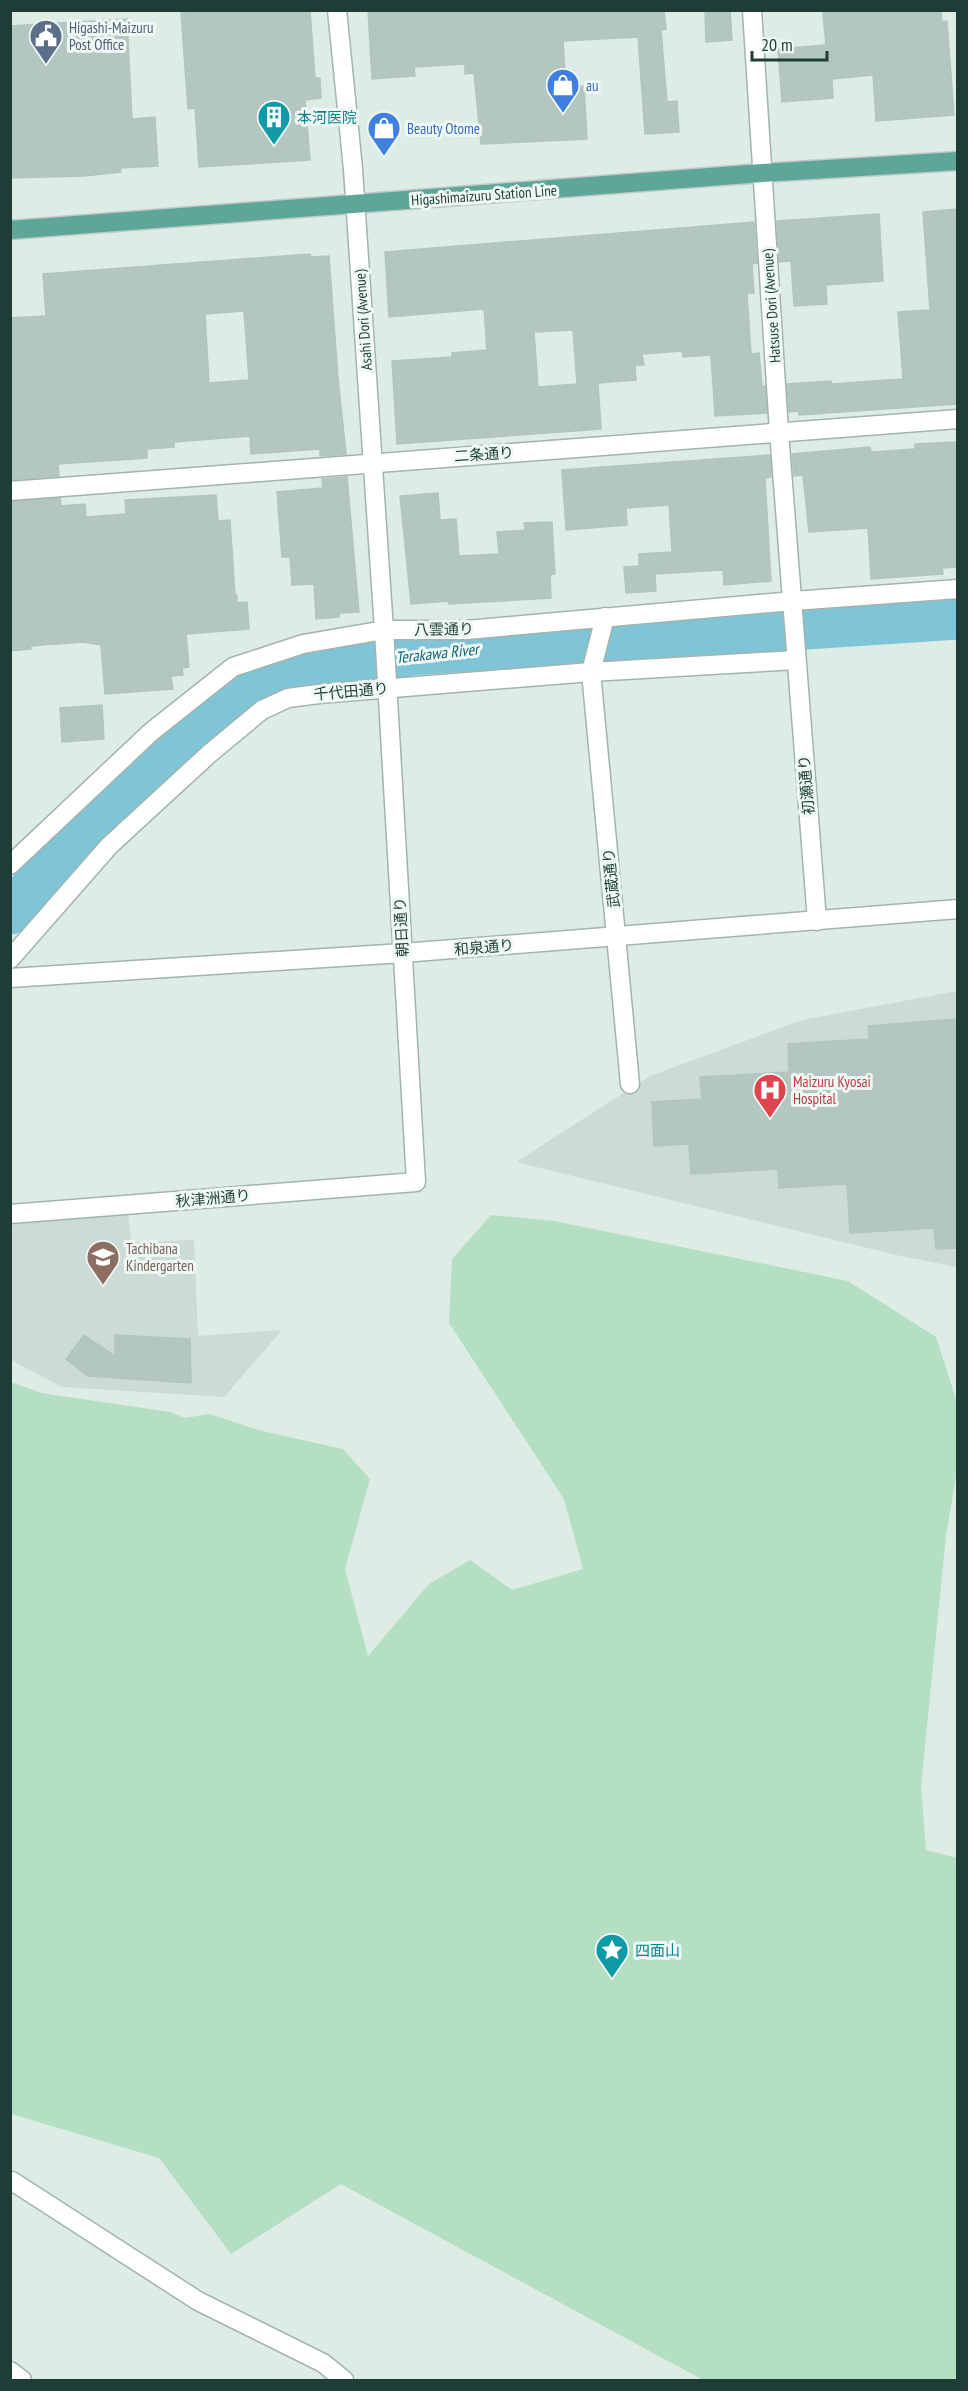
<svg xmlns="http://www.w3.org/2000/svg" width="968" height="2391" font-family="'PT Sans Narrow','Noto Sans JP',sans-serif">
<rect width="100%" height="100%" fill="#deece6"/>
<!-- built -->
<g fill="#ccdbd5">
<path d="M957,991V1267L896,1255L516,1162L650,1076L802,1020Z"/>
<path d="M128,1212L131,1242L194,1240L198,1336L282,1330L224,1397L62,1387L11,1360L10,1221Z"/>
</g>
<!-- green -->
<path fill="#b4dfc3" d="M491,1215L554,1221L848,1281L936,1337L957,1402L958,1466L946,1535L921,1786L926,1850L957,1858V2380H703L341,2184L231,2254L159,2158L11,2114V1382L41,1393L170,1412L185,1418L209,1414L262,1431L343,1449L370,1479L345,1569L368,1656L429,1584L470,1560L512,1590L583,1569L564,1499L449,1323L452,1259Z"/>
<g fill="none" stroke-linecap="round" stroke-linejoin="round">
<!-- river -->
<path stroke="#80c4d7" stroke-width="45" d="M10,912L70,849L181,740L250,690L299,664L385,660L410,653L958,617"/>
</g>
<!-- building -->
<g fill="#b3c6c0" stroke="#b0c6be" stroke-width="1.5" fill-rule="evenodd">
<path d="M220,10H310L315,78H320L321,98L305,100L310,160L199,167L195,108L188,109L181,13Z"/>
<path d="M368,10H664L666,29L661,30L667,102L677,101L679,132L645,134L638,37L563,41L566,87L584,86L587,139L481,144L474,73L465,74V64L414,67L415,76L372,79Z"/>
<path d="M705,10H730L732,40L706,42Z"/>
<path d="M850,10H941L942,22L947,21L954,115L876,121L873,75L832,79L833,98L782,102L778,49L826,45L823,13Z"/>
<path d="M127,19L132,119L155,117L158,166L120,168L121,172L84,176L10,178V26Z"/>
<path d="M957,209V277L955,278L957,312V404L799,415L798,411L789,412L787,384L831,381V384L903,379L898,312L930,310L923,212Z"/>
<path d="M879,214L883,281L826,285L827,304L794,306L791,261L779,262L777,221Z"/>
<path d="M754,222L757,263L752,264L754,293H747L751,354L759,353L762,386H765L767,413L715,416L711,355L683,357L682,351L642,354L644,365H635L636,380L598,383L601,429L397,444L392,361L452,357V353L487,350L484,309L389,317L385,252ZM573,330L577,384L538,387L534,332Z"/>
<path d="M310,254L311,257L329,256L338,378L346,454L320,456V449L251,454L250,436L174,442V447L147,449V458L58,464L59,476L10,480V318L46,316L43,274ZM244,311L249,380L209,383L205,314Z"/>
<path d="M957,442V567L942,568L943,574L871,579L868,528L809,532L803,475L794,476L792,454L870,447L871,452L915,449V444Z"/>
<path d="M770,455L771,477L765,478L771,581L724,585L723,570L655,574L656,591L626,593L624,567L639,566V554L672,552L669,505L626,508L627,525L566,530L562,470Z"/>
<path d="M347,477L359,612L339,613V617L316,619L314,584L292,585L290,557H282L277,492L323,488L322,479Z"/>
<path d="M438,493L440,520L456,519L459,556L499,554L497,532L525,530L524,523L552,522L555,574L550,575L551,598L449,604V601L411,604L400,496Z"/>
<path d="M216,495L218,521L230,520L235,595H237V603L247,602L249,629L186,634L189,667L182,668L183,675L171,676L173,689L105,694L101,645L83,642L30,646L31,649L10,651V502L60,498L61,506L85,504L86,517L126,514L125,500Z"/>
<path d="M102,705L104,739L62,742L60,708Z"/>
<path d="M957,1019V1248L936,1249L934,1228L850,1233L847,1184L779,1188L778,1169L691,1174L689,1144L654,1146L652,1102L702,1099L700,1077L789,1072L788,1044L869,1039L868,1026Z"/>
<path d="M84,1335L115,1356V1335L190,1339L191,1383L88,1376L66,1359Z"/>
</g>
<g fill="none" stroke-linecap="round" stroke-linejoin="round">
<!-- pedestrian casing -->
<g stroke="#a1b4ae" stroke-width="21">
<path id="pedestrian" d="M591,672L605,617"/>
</g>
<!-- minor casing -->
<g stroke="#a1b4ae" stroke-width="21">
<g id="minor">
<path d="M752,10L779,432L817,921"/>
<path d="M10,491L958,419"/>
<path d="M591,672L630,1084"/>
<path d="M10,865L151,732L233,667L303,644L384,630H466L793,601L958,589"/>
<path d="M10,959L109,846L209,754L262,710L288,698L319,694L591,672L796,660"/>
<path d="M10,978L403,953L958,909"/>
<path d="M10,1214L416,1182L384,630"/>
<path d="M10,2184L12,2181L198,2301L323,2363L344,2380"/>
</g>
</g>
<!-- tertiary casing -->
<g stroke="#a1b4ae" stroke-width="21">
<g id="tertiary">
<path d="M337,10L353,169L384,630"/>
<path d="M10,2371L22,2380"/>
</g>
</g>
<!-- primary casing -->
<g stroke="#c0c9c7" stroke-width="21">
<path id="primary" d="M10,230L762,173L958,161"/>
</g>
<!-- pedestrian -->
<use href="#pedestrian" stroke="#fff" stroke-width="18"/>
<!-- minor -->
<use href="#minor" stroke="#fff" stroke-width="18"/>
<!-- tertiary -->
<use href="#tertiary" stroke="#fff" stroke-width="18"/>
<!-- primary -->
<use href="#primary" stroke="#5ea698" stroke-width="18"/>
</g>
<!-- icons -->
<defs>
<g id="civic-pin" transform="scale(1.725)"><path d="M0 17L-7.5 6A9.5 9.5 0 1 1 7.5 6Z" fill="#5c6f8a" stroke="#eff8f4"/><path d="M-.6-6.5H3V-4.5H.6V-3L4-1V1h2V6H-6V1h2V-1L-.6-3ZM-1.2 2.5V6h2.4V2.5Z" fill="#fff"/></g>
<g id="shop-pin" transform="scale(1.725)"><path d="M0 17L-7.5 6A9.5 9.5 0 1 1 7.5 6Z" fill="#3f7fe0" stroke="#eff8f4"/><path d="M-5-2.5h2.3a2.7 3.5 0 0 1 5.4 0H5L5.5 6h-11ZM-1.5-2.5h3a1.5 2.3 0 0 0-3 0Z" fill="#fff"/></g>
<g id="building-pin" transform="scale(1.725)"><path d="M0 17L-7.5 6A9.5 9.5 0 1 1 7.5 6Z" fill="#0f9aa8" stroke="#eff8f4"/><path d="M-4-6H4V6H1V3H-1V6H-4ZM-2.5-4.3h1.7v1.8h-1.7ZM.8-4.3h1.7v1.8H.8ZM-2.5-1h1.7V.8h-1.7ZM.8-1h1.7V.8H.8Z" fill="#fff"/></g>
<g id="hospital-pin" transform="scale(1.725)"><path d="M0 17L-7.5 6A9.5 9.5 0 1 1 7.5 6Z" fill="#e0444e" stroke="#eff8f4"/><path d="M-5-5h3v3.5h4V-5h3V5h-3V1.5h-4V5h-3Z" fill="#fff"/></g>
<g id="school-pin" transform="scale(1.725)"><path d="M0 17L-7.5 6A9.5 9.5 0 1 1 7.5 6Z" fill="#8d6e63" stroke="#eff8f4"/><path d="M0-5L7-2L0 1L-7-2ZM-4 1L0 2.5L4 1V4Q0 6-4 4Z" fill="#fff"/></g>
<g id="sight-pin" transform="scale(1.725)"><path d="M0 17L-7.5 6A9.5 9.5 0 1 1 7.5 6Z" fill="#0f9aa8" stroke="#eff8f4"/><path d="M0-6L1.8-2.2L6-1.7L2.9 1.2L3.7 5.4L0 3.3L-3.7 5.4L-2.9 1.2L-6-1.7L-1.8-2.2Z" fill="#fff"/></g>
</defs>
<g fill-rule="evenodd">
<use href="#civic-pin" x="46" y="36"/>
<use href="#shop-pin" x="563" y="85"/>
<use href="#building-pin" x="274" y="117"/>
<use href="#shop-pin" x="384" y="128"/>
<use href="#hospital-pin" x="770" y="1090"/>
<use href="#school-pin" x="103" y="1257"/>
<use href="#sight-pin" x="612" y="1950"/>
</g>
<g text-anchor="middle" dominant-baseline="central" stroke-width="6" stroke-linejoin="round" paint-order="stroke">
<!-- service labels -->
<g font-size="15" fill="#4e5e75" stroke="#eff8f4" text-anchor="start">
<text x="69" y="27">Higashi-Maizuru<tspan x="69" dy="17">Post Office</tspan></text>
</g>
<!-- shop labels -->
<g font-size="15" fill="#366cbe" stroke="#eff8f4" text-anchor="start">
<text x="586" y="85">au</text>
<text x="407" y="128">Beauty Otome</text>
</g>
<!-- culture labels -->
<g font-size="15" fill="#0d838f" stroke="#eff8f4" text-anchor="start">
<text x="297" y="117">本河医院</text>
<text x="635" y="1950">四面山</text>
</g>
<!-- street labels -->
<g font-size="15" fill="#1e3d37" stroke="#eff8f4">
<text transform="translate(484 195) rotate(-4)">Higashimaizuru Station Line</text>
<text transform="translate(771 306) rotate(-94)">Hatsuse Dori (Avenue)</text>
<text transform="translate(363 320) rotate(-94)">Asahi Dori (Avenue)</text>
<text transform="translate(484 454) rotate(-4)">二条通り</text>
<text transform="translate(444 629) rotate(-1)">八雲通り</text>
<text transform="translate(351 691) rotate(-5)">千代田通り</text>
<text transform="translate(806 785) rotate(-95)">初瀬通り</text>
<text transform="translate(611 878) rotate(-96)">武蔵通り</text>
<text transform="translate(401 927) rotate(-93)">朝日通り</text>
<text transform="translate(484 947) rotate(-5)">和泉通り</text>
<text transform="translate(213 1198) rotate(-5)">秋津洲通り</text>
</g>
<!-- health labels -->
<g font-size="15" fill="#be3a42" stroke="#eff8f4" text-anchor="start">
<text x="793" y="1081">Maizuru Kyosai<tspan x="793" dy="17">Hospital</tspan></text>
</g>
<!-- education labels -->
<g font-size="15" fill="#785e54" stroke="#eff8f4" text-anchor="start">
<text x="126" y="1248">Tachibana<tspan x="126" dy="17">Kindergarten</tspan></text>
</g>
<!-- water labels -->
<g font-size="16" font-style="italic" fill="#12657e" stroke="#eff8f4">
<text transform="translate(437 653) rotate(-6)">Terakawa River</text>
</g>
</g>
<!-- border -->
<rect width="968" height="2391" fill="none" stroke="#1e3d37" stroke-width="24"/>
<!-- scale -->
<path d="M752 51v9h75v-9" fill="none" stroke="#1e3d37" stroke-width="3"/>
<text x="761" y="51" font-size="18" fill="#1e3d37" stroke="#eff8f4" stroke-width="4.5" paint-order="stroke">20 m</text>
</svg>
